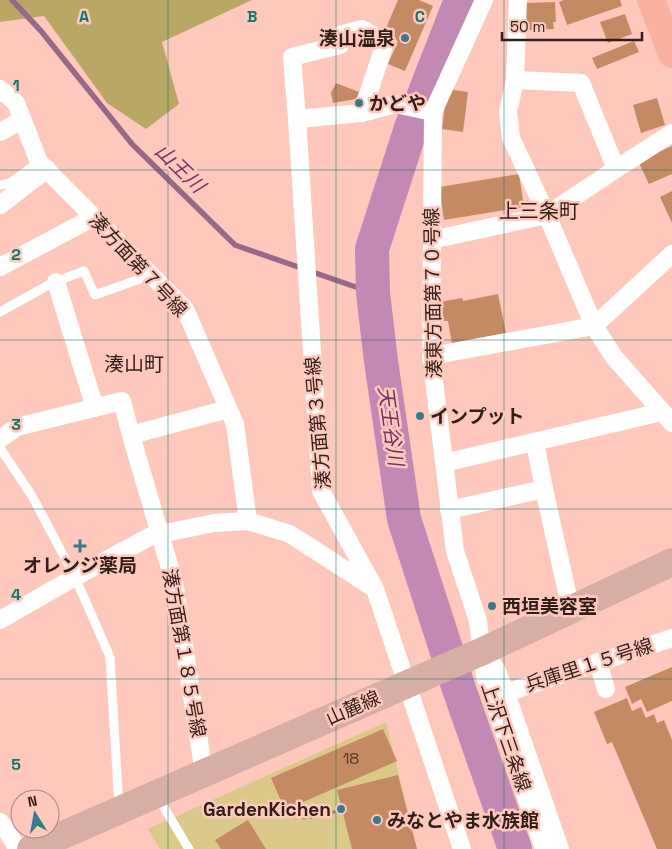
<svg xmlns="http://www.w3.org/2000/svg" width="672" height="849" font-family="'Space Grotesk','Noto Sans JP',sans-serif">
<rect width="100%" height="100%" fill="#fec9bc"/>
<!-- green -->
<path fill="#dac989" d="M386,722L417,849H160L148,829Z"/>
<!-- forest -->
<path fill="#b9a865" d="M0,0H252L162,42L179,104L146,129L107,103L44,16L0,22Z"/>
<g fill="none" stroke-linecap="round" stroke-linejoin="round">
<!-- stream -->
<path stroke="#966986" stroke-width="5.5" d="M12,0L41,31L132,144L235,245L373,293"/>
<!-- river -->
<path stroke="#c189b4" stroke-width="34" d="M461,0L411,128L372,249L373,293L381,361L404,519L459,689L515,849"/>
</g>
<!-- building -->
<g fill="#c48a63">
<path d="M398,0H419L433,6L405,71L388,64L398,41L383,35Z"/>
<path d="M564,0H620L622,6L567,25L559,2Z"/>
<path d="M555,2L556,22H553L554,29L526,30L525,3Z"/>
<path d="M625,14L632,34L608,43L600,22Z"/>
<path d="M634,41L639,52L597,69L592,58Z"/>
<path d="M336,83L359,92L356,99L333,103L331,93Z"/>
<path d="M447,89L468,92L463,132L442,129Z"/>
<path d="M657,98L665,125L641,133L633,105Z"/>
<path d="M672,146V174L649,184L638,161Z"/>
<path d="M519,174L524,207L444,220L439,187Z"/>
<path d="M672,191V223L660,197Z"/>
<path d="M498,294L506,333L452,343L448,321H444L440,302L462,298L463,301Z"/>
<path d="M672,667V701L647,712L641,699L632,704L625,687Z"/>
<path d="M627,698L632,711L641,707L646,718L654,714L657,723L664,720L672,740V849H657L612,742L607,744L594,712Z"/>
<path d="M383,729L397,761L285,810L271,778Z"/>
<path d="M398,775L417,849H352L337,790Z"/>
<path d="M248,820L266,849H221L215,840Z"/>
</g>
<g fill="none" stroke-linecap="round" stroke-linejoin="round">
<!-- path -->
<path stroke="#a67f76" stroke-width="3" stroke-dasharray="5 2.5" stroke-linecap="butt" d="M290,810C298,825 324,814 338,811"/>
<!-- lane -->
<g stroke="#fff" stroke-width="9">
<path d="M0,185L10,183L39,162"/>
<path d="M0,312L52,283L84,271L95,295L151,275"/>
<path d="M0,448L32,496L75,577L110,657L119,808"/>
<path d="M157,796L189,849"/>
</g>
<!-- street -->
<g stroke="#fff" stroke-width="18">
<path d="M484,0L433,112L431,356L455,551L478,621L485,676L544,849"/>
<path d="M518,0L515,80L508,112L511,138L547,215L594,326L614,357L672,423"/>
<path d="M515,80L581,83L616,169"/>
<path d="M0,89L16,103L39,162L185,309L235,424L248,521"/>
<path d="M297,119L292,57L340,45L343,34L362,29L385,43L362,113"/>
<path d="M0,132L22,120"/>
<path d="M0,205L47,169"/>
<path d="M431,240L547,215L616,169L672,133"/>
<path d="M0,267L94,217"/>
<path d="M56,282L95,408"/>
<path d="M431,356L594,326L672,254"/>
<path d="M131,435L228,409"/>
<path d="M0,439L17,427L122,401L131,435L174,582L204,773"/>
<path d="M535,442L544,489L571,610"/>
<path d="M444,463L662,412"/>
<path d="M449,510L544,489"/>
<path d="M374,587L321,491L297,119L362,113L395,104L433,112"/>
<path d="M0,620L75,577L151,536L214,523L248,521L290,534L375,589L462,849"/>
<path d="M483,652L496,669L506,693L560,849"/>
<path d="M598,662L606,689"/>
<path d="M506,693L672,638"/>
<path d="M0,822L5,828L18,849"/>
</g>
<!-- primary -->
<path stroke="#d6aea4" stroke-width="28" d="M31,849L483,651L672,562"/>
<!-- highway -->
<path stroke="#fab19e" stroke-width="28" d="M651,0L672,54"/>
</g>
<!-- grid -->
<path fill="none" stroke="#0f766e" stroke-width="1" stroke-opacity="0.55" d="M168,0V849M336,0V849M504,0V849M0,170H672M0,340H672M0,509H672M0,679H672"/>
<!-- markers -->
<g fill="#387c8c" stroke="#fec9bc" stroke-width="2">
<circle cx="405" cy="38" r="5"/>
<circle cx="359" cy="103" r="5"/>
<circle cx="420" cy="416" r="5"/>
<path d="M77.5 538.5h5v5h5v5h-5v5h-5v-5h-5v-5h5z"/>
<circle cx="492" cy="606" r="5"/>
<circle cx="341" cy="809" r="5"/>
<circle cx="377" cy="820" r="5"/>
</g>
<g text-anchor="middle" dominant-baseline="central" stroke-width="5" stroke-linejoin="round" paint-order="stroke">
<!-- number labels -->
<g font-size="16" fill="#56392c">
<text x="351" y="758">18</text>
</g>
<!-- poi labels -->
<g font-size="19" font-weight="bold" fill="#311e19" stroke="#fec9bc" text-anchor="start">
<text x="395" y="38" text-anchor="end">湊山温泉</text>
<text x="369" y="103">かどや</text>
<text x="430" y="416">インプット</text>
<text x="80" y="565" text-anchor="middle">オレンジ薬局</text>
<text x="502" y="606">西垣美容室</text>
<text x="331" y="809" text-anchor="end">GardenKichen</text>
<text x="387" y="820">みなとやま水族館</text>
</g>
<!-- street labels -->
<g font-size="19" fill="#311e19" stroke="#fec9bc">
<text transform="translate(138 265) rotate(47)">湊方面第７号線</text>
<text transform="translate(433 293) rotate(-91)">湊東方面第７０号線</text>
<text transform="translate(318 423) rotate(-95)">湊方面第３号線</text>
<text transform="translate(184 653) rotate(80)">湊方面第１８５号線</text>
<text transform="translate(589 665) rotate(-18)">兵庫里１５号線</text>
<text transform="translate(353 708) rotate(-24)">山麓線</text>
<text transform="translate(506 737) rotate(71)">上沢下三条線</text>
</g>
<!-- water labels -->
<g font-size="20" font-style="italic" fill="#732f66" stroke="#fec9bc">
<text transform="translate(180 168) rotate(44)">山王川</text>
<text transform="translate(391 426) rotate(82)">天王谷川</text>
</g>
<!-- neighbourhood labels -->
<g font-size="20" fill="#311e19" stroke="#fec9bc">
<text x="539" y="211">上三条町</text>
<text x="134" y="364">湊山町</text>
</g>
</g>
<g font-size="16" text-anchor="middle" font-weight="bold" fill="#0f766e" stroke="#fec9bc" stroke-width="5" stroke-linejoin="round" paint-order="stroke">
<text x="84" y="22">A</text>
<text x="252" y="22">B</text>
<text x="420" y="22">C</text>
<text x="16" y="91">1</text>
<text x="16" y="260">2</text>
<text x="16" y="430">3</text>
<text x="16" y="600">4</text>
<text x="16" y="770">5</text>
</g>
<!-- north arrow -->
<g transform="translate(35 814) rotate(349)"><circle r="24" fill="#fec9bc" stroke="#ac857b"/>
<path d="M0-4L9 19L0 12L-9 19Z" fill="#387c8c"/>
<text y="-8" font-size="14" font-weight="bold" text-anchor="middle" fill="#311e19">N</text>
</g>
<!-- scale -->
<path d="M502 32v8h140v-8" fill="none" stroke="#311e19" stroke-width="2.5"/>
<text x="510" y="32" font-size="15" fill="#311e19" stroke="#fec9bc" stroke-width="4" paint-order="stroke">50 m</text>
</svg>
